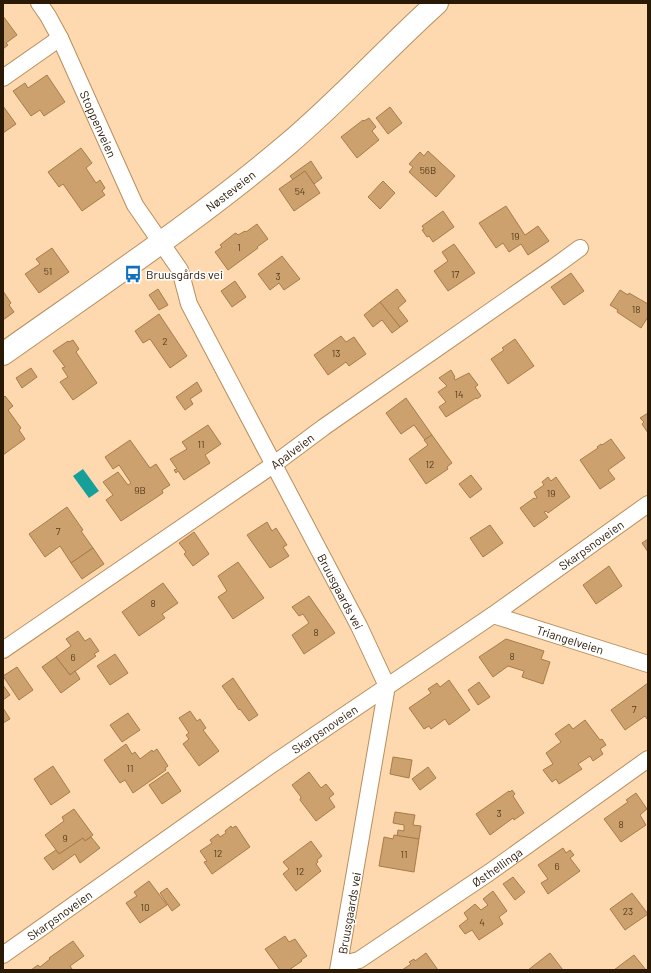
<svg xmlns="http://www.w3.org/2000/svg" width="651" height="973" font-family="Barlow,sans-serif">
<rect width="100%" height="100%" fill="#fed9af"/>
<!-- water -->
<path fill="#17a09a" d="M83,469L99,491L89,498L73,476Z"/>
<!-- building -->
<g fill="#cda16d" stroke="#a77c4a">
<path d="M3,16L17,35L6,43L8,45L3,49Z"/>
<path d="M47,75L65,102L44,116L40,110L31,116L13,91L25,83L28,88Z"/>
<path d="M3,106L16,124L3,133Z"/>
<path d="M390,107L402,123L388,134L376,118Z"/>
<path d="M369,118L376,127L372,131L379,140L357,158L341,137L363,120L364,121Z"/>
<path d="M81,148L92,163L86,168L96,183L100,180L105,188L102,191L105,195L82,211L63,184L59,187L48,172Z"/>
<path d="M428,151L455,176L436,197L409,172L413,167L409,164L420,152L424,156Z"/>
<path d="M311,161L322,178L314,184L305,171L293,180L290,176Z"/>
<path d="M305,171L320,193L294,211L279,189Z"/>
<path d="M383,181L395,193L380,209L368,197Z"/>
<path d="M506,206L525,235L538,226L549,241L528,255L521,244L509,252L503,243L496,248L479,223Z"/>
<path d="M443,211L454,227L433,242L429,236L427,237L422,230L424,229L422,226Z"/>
<path d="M257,224L268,239L257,247L258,248L228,270L215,252L222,247L220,245L234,234L236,233L238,235L245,231L246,232Z"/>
<path d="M454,244L475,273L448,291L434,271L448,261L442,252Z"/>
<path d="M52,248L69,272L39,293L25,274L40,264L36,259Z"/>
<path d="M282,256L300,279L284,290L279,283L270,290L258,274Z"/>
<path d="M571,273L584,291L564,305L551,287Z"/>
<path d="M235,281L246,297L232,307L221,291Z"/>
<path d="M158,289L168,305L159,310L149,295Z"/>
<path d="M397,289L406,301L398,308L408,321L400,327L380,302Z"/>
<path d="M620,290L628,295L629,293L648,304V317L641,328L617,312L618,310L610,305Z"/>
<path d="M3,291L11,303L9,305L14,312L3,320Z"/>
<path d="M380,302L400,327L392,333L382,320L373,327L364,315Z"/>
<path d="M159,314L187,356L170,368L150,339L143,343L135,331Z"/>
<path d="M341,336L346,342L354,337L366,354L349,366L346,362L328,375L314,355Z"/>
<path d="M515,339L534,366L508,384L491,359L504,350L502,348Z"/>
<path d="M73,340L79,349L76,352L97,383L73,400L60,382L68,377L62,368L65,367L53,351L68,341L69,342Z"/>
<path d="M31,368L37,377L22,388L16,378Z"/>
<path d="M451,370L455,377L454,378L455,380L469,373L478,385L475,387L481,396L477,399L476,398L446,417L439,407L446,402L438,392L447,386L439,378Z"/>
<path d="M197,382L202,391L190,399L193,404L185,410L176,397Z"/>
<path d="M5,396L13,406L8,410L21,428L19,430L25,439L3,455V398Z"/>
<path d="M406,398L432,435L425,440L414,425L401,434L386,413Z"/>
<path d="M648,413V433L642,424L644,422L640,418Z"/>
<path d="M208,425L221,444L205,455L210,463L184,480L178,471L176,473L174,470L177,469L170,459L187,449L182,442Z"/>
<path d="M432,435L452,463L447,467L448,469L426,484L409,459L428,445L424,440Z"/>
<path d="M611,439L625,458L608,470L615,479L600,489L580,460L598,448L597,447L601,444L602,445Z"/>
<path d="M130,440L150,468L156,464L170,485L162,490L163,493L121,521L106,500L113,495L103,482L118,472L128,485L131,483L119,465L113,469L105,457Z"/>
<path d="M471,475L482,489L470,498L459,484Z"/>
<path d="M548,477L551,481L556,477L570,497L548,513L546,511L544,512L548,517L534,527L520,508L534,498L535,499L537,498L534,492L544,485L542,482Z"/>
<path d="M67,507L83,530L81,531L93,548L71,563L60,546L45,557L29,534Z"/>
<path d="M267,522L272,531L276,528L287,545L283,547L289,556L270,568L247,535Z"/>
<path d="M490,525L503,543L483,557L470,538Z"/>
<path d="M194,532L209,554L193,566L184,554L186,552L179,543Z"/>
<path d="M648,539V552L642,543Z"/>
<path d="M93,548L104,564L82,579L71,563Z"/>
<path d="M238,562L264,598L233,619L218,597L227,591L218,576Z"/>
<path d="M609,566L622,586L596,604L583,585Z"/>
<path d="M163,583L178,603L162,614L165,618L139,636L122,612Z"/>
<path d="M309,596L335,633L304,654L292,635L309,623L303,614L299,616L292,607Z"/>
<path d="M78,631L85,641L90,638L99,651L94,654L96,656L70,675L56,657L71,646L66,639Z"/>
<path d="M506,639L544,651L541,659L550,662L543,684L522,677L524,671L508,666L493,677L479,657Z"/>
<path d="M115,654L128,673L110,685L97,666Z"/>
<path d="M56,657L70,675L75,671L80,679L61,693L42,667Z"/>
<path d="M17,667L33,690L19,700L3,676Z"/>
<path d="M233,678L258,715L249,721L240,709L239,710L222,686Z"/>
<path d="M449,680L470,710L449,725L445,719L431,729L429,726L424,729L409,708L431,693L428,689L437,683L440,687Z"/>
<path d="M479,682L490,697L478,705L468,690Z"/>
<path d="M648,683V718L647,719L645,716L625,730L611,710Z"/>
<path d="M3,685L10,695L3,700Z"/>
<path d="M3,708L10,719L3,723Z"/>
<path d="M190,711L197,721L200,719L206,728L203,730L219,751L199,766L183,744L189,739L186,735L189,733L179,718Z"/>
<path d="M128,713L140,730L122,742L110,725Z"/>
<path d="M585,720L600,740L602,739L606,745L600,749L603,754L593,761L590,756L578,764L582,769L559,784L556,779L552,782L543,770L553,764L546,753L561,742L555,734L569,724L573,729Z"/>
<path d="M126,744L132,754L135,752L140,759L152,750L153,752L157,749L168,766L165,768L166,770L133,793L125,780L120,783L104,760Z"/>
<path d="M393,757L412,760L409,778L390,774Z"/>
<path d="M53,766L70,792L51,805L34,779Z"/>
<path d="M428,767L436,778L420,790L412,779Z"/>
<path d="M168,772L181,791L162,804L149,785Z"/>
<path d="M309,772L321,788L326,784L334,794L329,798L335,807L316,821L300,800L301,797L292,785Z"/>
<path d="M512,790L515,794L513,796L524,813L514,820L513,818L490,835L476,814L509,791L510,792Z"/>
<path d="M636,793L647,809L640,815L646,825L621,842L604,819L628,802L626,800Z"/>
<path d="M74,809L93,835L85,841L83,838L59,854L45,835L64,821L62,817Z"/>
<path d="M395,812L415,815L413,825L421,826L419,839L397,836L398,830L404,831V825L393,823Z"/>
<path d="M231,826L232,828L236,826L250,847L212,874L204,862L207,861L200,851L212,843L210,840L218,834L220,837L226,833L225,831Z"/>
<path d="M394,835L419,839L414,872L379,866L384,837L393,839Z"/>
<path d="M91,837L100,848L80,863L75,854L53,870L44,858L56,850L59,854L83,838L85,841Z"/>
<path d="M311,841L322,856L317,860L318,862L316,864L321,871L296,891L283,874L289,869L283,862Z"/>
<path d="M563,848L566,853L570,850L574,855L570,858L580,871L548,894L541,883L548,879L538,865Z"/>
<path d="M513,877L525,892L515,900L503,884Z"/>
<path d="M149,881L167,905L140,923L126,903L137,896L134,892Z"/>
<path d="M167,888L180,905L172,911L160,893Z"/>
<path d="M493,891L507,911L499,917L503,924L479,940L472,930L465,934L459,926L468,919L464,913L475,904L481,910L488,905L483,899Z"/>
<path d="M632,893L648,914L625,930L610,909Z"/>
<path d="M285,936L289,942L295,939L307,956L301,960L302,961L289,970H280L265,949Z"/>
<path d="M73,941L84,956L70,966L72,969L71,970H31L38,965L40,967L50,959L49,958Z"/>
<path d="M426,953L438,970H402L411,964L409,962L414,959L415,961Z"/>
<path d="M550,953L563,970H528Z"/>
<path d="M634,955L646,970H614Z"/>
</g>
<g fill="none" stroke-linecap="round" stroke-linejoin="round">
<!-- street casing -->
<g stroke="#b98e5b" stroke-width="18">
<g id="street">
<path id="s1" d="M39,3L48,16L60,38L135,205L180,270L189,304L359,626L387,686L338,970"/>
<path d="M3,78L60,38"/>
<path id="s2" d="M493,615L648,664"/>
<path id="s3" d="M3,650L273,465L324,427L554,267L580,248"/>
<path id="s4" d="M3,955L274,763L493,615L648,504"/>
<path id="s5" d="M340,965L359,960L368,954L490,872L648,759"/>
</g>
</g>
<!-- secondary casing -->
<g stroke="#b98e5b" stroke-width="24">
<g id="secondary">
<path id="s6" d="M3,354C99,286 198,220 288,144C340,100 386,49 437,3"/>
</g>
</g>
<!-- street -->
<use href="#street" stroke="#fff" stroke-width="16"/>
<!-- secondary -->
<use href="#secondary" stroke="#fff" stroke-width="22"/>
</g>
<!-- icons -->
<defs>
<g id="bus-bare" transform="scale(1.38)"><path d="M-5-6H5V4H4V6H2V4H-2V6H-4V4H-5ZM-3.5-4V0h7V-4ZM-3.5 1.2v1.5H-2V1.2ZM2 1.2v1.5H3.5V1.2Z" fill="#1170bc" stroke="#fff" stroke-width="2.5" paint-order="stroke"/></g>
</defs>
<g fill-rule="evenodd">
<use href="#bus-bare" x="133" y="274"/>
</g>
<g text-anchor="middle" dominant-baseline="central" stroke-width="3" stroke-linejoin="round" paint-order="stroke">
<!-- number labels -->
<g font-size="10" fill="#533b1e">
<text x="428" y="170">56B</text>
<text x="300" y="191">54</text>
<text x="515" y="236">19</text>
<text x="239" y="247">1</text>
<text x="48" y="271">51</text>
<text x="455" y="274">17</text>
<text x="278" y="276">3</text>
<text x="636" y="309">18</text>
<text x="165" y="341">2</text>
<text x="336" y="353">13</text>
<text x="459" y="394">14</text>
<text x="201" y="444">11</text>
<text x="430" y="464">12</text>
<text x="140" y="490">9B</text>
<text x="551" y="493">19</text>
<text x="58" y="531">7</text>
<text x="153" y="603">8</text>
<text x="316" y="632">8</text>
<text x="512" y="656">8</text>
<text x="73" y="657">6</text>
<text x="634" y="709">7</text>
<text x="130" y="768">11</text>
<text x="499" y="813">3</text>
<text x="621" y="824">8</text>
<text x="65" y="838">9</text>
<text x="218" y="853">12</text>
<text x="404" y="854">11</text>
<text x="557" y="866">6</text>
<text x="300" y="871">12</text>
<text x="145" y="907">10</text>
<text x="628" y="911">23</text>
<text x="482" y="922">4</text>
</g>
<!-- street labels -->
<g font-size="12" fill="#2a1904" stroke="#fff">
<text stroke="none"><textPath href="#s1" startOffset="135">Stoppenveien</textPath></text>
<text stroke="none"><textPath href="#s6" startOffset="280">Nøsteveien</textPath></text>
<text stroke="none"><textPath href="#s3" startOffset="351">Apalveien</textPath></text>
<text stroke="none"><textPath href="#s4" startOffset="717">Skarpsnoveien</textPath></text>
<text stroke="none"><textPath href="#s1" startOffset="663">Bruusgaards vei</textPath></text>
<text stroke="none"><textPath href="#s2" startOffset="81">Triangelveien</textPath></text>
<text stroke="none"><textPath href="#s4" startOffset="393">Skarpsnoveien</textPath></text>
<text stroke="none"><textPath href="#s5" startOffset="186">Østhellinga</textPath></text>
<text transform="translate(349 913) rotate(-80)">Bruusgaards vei</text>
<text stroke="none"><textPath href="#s4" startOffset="69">Skarpsnoveien</textPath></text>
</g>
<!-- poi labels -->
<g font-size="12" fill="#2a1904" stroke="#fff" text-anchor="start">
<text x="146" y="274">Bruusgårds vei</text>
</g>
</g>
<!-- border -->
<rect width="651" height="973" fill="none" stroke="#2a1904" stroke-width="8"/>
</svg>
